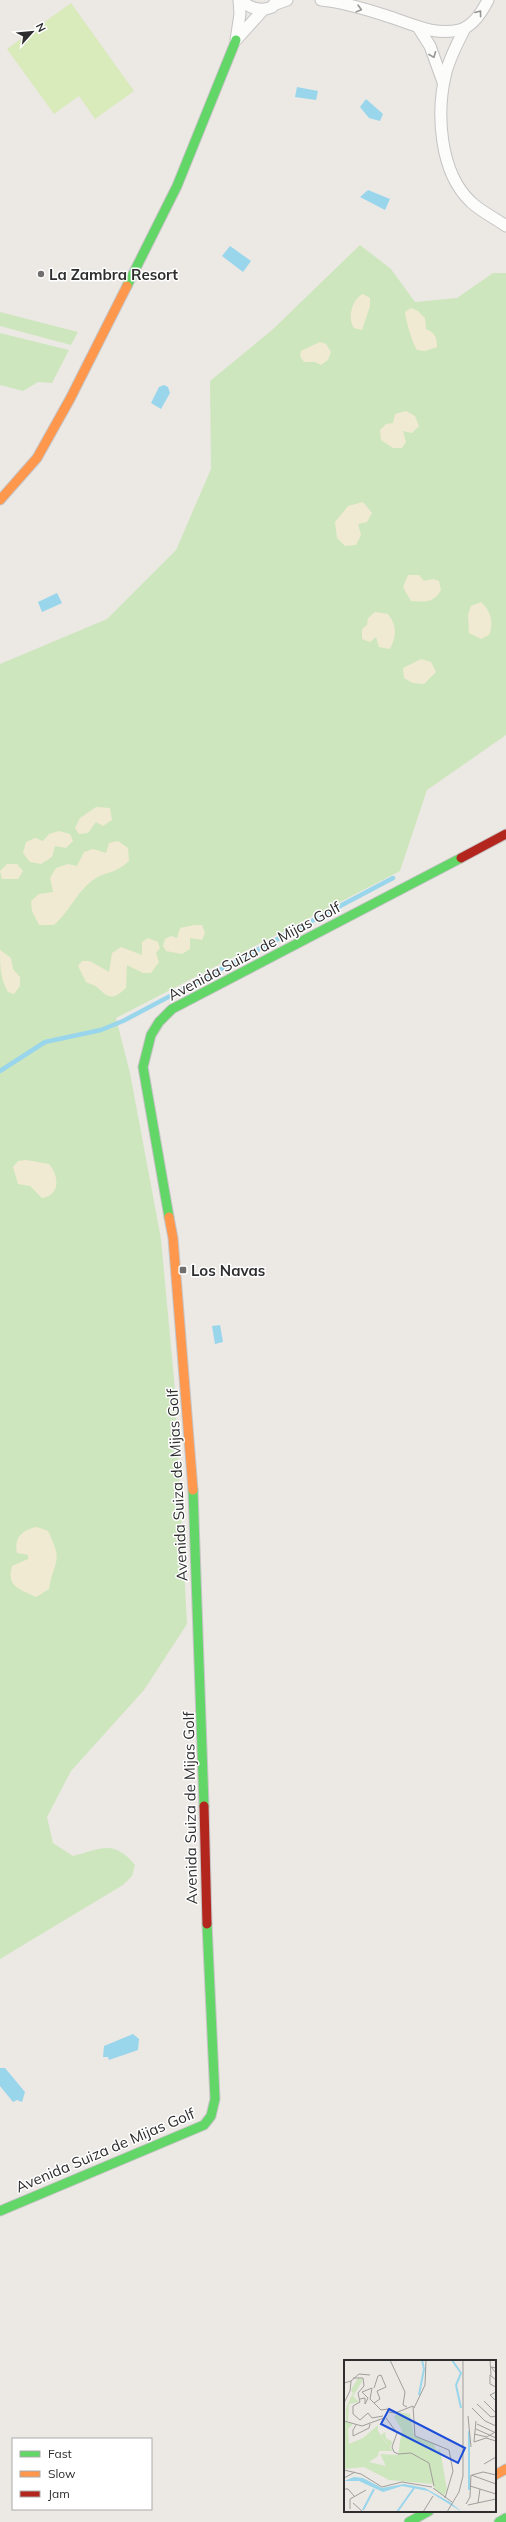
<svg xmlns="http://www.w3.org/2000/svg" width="506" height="2522" font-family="Mulish,sans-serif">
<rect width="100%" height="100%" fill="#ece8e4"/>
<!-- green -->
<g fill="#cee6be">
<path d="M360,245L391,269L415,302L457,298L493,273H506V735L427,790L400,871L116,1018L130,1073L161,1239L174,1379L187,1624L144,1690L71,1771L47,1817L53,1843L73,1856C102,1849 113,1839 135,1865L132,1876L123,1885L0,1959V664L107,619L176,550L211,469L210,381L272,330Z"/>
<path d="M0,312L78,332L71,345L0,326Z"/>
<path d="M0,333L69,350L52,383L38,382L23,391L0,385Z"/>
</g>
<!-- sand -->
<g fill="#f0ead3">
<path d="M363,294L370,298V306L362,330L354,328C347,318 352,299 363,294Z"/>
<path d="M411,308L418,311L425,318L426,329C435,333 437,337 437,347L425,351L417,350C412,342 406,321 405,312Z"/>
<path d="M320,342L326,344L331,352L328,360L321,365L315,362H304L300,356L301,351Z"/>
<path d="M406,411L415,416L419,426L412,433L403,431L406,442L402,448H393L381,440L380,430L386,424L393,423L395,414Z"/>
<path d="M363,502L372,513L367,522L358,524L361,535L356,545L345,546L337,538L335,522L348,506Z"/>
<path d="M408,575H419L424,581L433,579L439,581L441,590C434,603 425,602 411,601L403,587Z"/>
<path d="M481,602C491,611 494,623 489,635L481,639L469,633L468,614L471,606Z"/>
<path d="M375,612L388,614C397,626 397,635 390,649L379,647L376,637L370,642L362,639V629L367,625L368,618Z"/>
<path d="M421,659L431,662L436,672L424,684L413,683L404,678L403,668Z"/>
<path d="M96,807L110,808L112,820L103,826L96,822L88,833L79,834L75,828L80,818Z"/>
<path d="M59,831L70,834L73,841L66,848L55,846L52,857L41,864L30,862L23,853L26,842L35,838L43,841L49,834Z"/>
<path d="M118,841L128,848L129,861C114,875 105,871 93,880C75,894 71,910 54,925H39L32,911L31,901L39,894L53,892L50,878L56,868L68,864L77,866L84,852L93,849L106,853L109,843Z"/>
<path d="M7,864H17L23,871L18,879H2L0,871Z"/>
<path d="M195,925H202L205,933L202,940L190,938V949L182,954L166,951L163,946L165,939L171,936L177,938L180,928Z"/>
<path d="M148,938L158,942L160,948L156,953L159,962L151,973H143L127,965L126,988C113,1000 109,999 97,987C95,985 89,984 86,982L78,966L82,961H90L109,972L112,953L121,947L142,955V942Z"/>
<path d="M0,950L11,958L13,969L20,977V986L14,994L8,992C0,979 0,965 0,950Z"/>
<path d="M26,1160L49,1164C59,1176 61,1195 42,1198L30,1186L18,1184L13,1167L18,1161Z"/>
<path d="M37,1527L48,1531C64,1564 54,1559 49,1589L36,1597C20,1589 6,1587 12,1566L28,1559V1555L17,1553C14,1537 22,1530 37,1527Z"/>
</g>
<!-- pitch -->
<path fill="#d9eabb" d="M71,3L134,91L95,119L79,96L54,114L7,49Z"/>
<!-- water -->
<g fill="#99d6ec">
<path d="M297,87L318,91L316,100L295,97Z"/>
<path d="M366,99L383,114L380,121L369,118L360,107Z"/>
<path d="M368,190L390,199L385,210L360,197Z"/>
<path d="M230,246L251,261L243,272L222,256Z"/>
<path d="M164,385L168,387L170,393L161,409L151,403L159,387Z"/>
<path d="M57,593L62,603L42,612L38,602Z"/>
<path d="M220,1325L223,1342L215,1344L212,1326Z"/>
<path d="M133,2034L139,2039L138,2050L109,2060L108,2057H103L104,2046Z"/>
<path d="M0,2068H5L25,2092L22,2102L17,2100L13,2102L0,2086Z"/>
</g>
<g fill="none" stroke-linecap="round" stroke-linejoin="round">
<!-- stream -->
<path stroke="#99d6ec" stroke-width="4.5" d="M0,1071L45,1042L101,1030L123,1021L393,878"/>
<!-- street casing -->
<g stroke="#c5c4c5" stroke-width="13">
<g id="street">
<path d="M239,0L240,14L236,40L263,10"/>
<path d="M241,0C249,8 261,12 272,7L277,0"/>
<path d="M321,0C344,2 369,10 390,17C412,24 435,36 459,30C472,27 482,12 488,0"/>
<path d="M276,4L287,0"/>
<path d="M418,27L430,46L443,82"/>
<path d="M465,28C458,42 450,57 446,72C436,112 439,172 471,202C480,211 495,218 506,226"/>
</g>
</g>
<!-- fast casing -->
<g stroke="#c5c4c5" stroke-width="11">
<g id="fast">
<path d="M127,286L177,186L236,40"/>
<path d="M169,1217L143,1067L151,1035L159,1022L172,1009L461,858"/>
<path d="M193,1490L204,1806"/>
<path d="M0,2211L204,2125L211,2116L215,2099L207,1924"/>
<path d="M409,2522L429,2511"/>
<path d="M499,2522L506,2518"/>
</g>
</g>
<!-- slow casing -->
<g stroke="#c5c4c5" stroke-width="11">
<g id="slow">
<path d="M0,500L37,458L70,399L127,286"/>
<path d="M169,1217L173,1238L193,1490"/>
<path d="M495,2475L506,2469"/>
</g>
</g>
<!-- jam casing -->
<g stroke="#c5c4c5" stroke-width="11">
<g id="jam">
<path d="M461,858L506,834"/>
<path d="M204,1806L207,1924"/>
</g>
</g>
<!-- street -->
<use href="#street" stroke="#fcfcfb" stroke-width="11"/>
<!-- fast -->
<use href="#fast" stroke="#63d668" stroke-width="9"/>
<!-- slow -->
<use href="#slow" stroke="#ff974d" stroke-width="9"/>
<!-- jam -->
<use href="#jam" stroke="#b3261e" stroke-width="9"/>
</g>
<!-- one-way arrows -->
<defs><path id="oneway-chevron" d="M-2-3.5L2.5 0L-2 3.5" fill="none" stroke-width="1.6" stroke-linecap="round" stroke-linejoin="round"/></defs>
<g stroke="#959594">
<use href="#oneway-chevron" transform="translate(359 9) rotate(15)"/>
<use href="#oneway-chevron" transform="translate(479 13) rotate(-53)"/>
<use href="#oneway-chevron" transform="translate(433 55) rotate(68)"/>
</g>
<!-- markers -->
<g fill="#706f6e" stroke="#fff" stroke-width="1.5">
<circle cx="41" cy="274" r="4"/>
<rect x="179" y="1266" width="8" height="8" rx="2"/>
</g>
<g text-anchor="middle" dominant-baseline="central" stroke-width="3" stroke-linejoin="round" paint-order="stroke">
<!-- poi labels -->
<g font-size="15" font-weight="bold" fill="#2e2e2e" stroke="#fff" text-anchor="start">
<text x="49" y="274">La Zambra Resort</text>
<text x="191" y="1270">Los Navas</text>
</g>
<!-- street labels -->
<g font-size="15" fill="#2e2e2e" stroke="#fff">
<text transform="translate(254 951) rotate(-28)">Avenida Suiza de Mijas Golf</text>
<text transform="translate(177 1485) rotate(-93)">Avenida Suiza de Mijas Golf</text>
<text transform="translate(190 1808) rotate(-91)">Avenida Suiza de Mijas Golf</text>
<text transform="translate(105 2150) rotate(-23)">Avenida Suiza de Mijas Golf</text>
</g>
</g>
<!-- overview -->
<g transform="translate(344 2360)">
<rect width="152" height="152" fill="#ece8e4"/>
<path d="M14,18L19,20L9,36L15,42L5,44L4,61H2V48L9,33L7,30ZM54,52L66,54L70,76L89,83L93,91L96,89L103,130L100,136L91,129L89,124L45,120L20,107L0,109V61L9,64L4,69L5,84L19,78L34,65V71L42,83L44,85L37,75L41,72L42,78L49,82L46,87L49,91H35L34,96L25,102L42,106L36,94L54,95L58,70L50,57Z" fill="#cee6be"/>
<path d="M10,117L19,118L38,128L60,124L81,128L106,142L118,152L84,131L58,126L39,132L15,121H0Z" fill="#99d6ec"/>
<path fill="none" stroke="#99d6ec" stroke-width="2" d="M108,0L117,13L112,25L117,48M75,35L80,9L78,0M125,71V130M19,150L30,129M53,152L70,128"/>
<path fill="none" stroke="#a09e9b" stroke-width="1" d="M46,0L61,32L59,45L63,47M146,0L147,15M152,8L147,7L152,13M9,18H19L20,26L14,33L16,42L9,46V54L16,60L24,53L28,58L39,56M152,20L146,15V24L152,27M0,23L7,21L15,14L26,15M28,28L26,39L37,50L44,49L42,56M152,32L146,35L152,41M24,38L18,32L28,28M16,39L21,38V44L24,38M140,41L152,53M0,43L6,31L7,21M30,43L36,39L33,31L42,27L37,15L34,16L30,28M133,44L147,57L152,56M70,48L81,25L82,0M128,48L141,61L152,66M45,52L51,53L69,46L71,76L105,90L109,111L101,138M124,56L127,87M42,58L53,73L48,87L50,92L54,94L67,93L85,103L90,126M0,61L18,66L40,58M132,61L130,82L142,78L152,81M133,64L152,73M12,65L9,70V76L25,68L26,64M132,69L152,78M130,74L143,77L151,72M140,104L152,97M0,110L17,114L38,127L58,122L88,127M127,115L152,124M128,115L139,112L152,115M0,118L11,112M126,126L152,134M89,128L108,142M0,129H4L11,137M9,143L19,152M134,143L136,129M122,144L126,137L127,115M124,145L152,139M6,149V139L22,130M79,152L89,136M103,152L115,132L119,116V0"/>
<path fill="#1d4ed8" fill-opacity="0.15" stroke="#1d4ed8" stroke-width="2" d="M45,49L121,88L114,103L37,64Z"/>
<rect width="152" height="152" fill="none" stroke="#2e2e2e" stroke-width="2"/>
</g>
<!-- legend -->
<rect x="12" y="2438" width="140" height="72" fill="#ffffff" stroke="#ababab"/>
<rect x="20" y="2451" width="20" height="6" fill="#63d668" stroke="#ababab"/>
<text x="48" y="2458" font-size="12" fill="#2e2e2e">Fast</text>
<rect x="20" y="2471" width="20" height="6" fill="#ff974d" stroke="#ababab"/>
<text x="48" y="2478" font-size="12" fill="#2e2e2e">Slow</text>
<rect x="20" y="2491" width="20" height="6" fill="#b3261e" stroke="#ababab"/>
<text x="48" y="2498" font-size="12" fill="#2e2e2e">Jam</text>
<!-- north arrow -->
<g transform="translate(32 32) rotate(63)" stroke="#ffffff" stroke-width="3" paint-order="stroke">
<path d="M0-3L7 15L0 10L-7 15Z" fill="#2e2e2e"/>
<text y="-6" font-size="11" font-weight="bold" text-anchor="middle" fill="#2e2e2e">N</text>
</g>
</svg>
